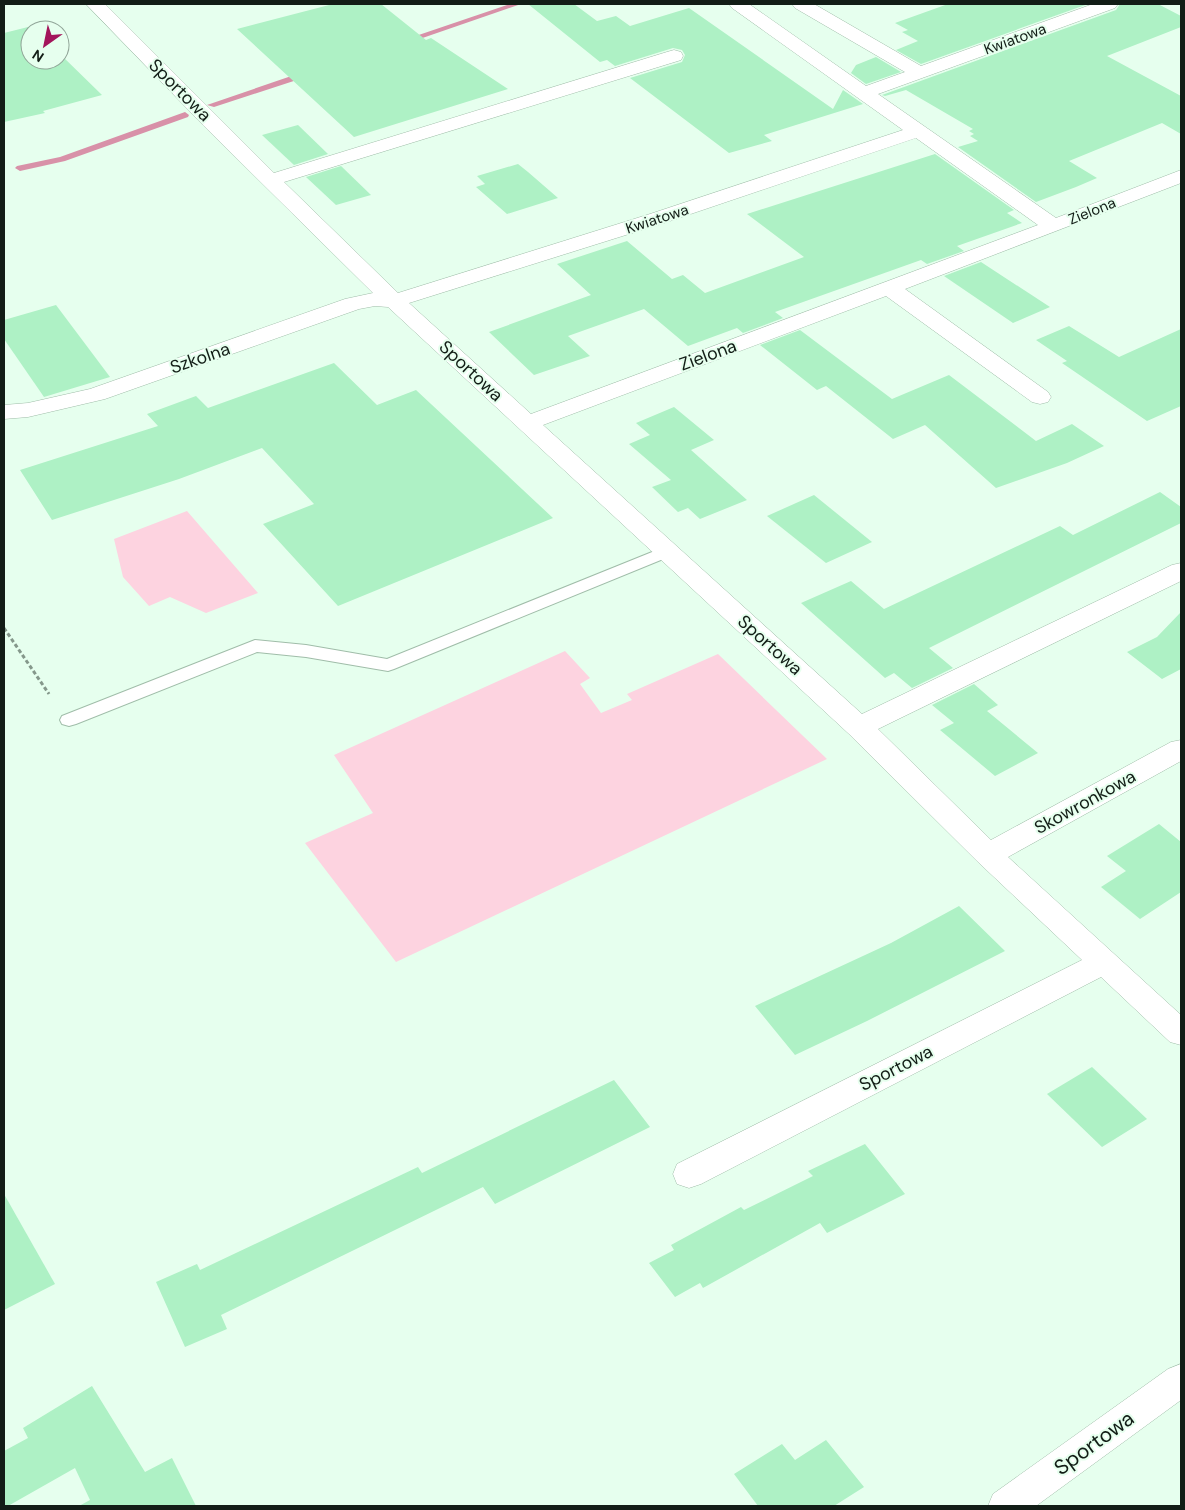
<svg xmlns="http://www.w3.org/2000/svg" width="1185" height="1510" font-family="'DM Sans',sans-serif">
<rect width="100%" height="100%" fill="#e6ffee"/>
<!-- green -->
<g fill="#fdd3e0">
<path d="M187,511L258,593L206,613L170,597L149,606L123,577L114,539Z"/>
<path d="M565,651L590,678L580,684L601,713L632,700L627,694L718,654L827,759L396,962L305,843L373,813L334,755Z"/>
</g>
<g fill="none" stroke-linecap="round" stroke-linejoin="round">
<!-- stream -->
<g fill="#d891a8" fill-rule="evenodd">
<path d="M510,4H521L408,43L401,41Z"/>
<path d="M306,71L309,72V76L214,107L207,105Z"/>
<path d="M185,112L189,115L188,117L65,161L20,171L15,168L17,166L60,157Z"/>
</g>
</g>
<!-- building -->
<g fill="#aef1c5">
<path d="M333,4H381L426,40L431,38L508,89L354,137L237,29Z"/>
<path d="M528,4H574L597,21L616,16L630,26L689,8L833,109L843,90L863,104L764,135L772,141L729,153L630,78L682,62L685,55L682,50L673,48L615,66L607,60L600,62Z"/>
<path d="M948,4H1088L921,64L896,50L918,41L902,32L908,30L895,23Z"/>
<path d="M1120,4H1158L1181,16V27L1107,56L1181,96V134L1162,123L1069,161L1097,178L1076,187L1036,202L958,147L978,141L970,136L974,134L969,131L973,129L906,90L885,96L882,95L1116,10Z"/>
<path d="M32,26L36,30H30V60H60V54L102,95L43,111L45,113L4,122V33Z"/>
<path d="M876,57L901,72L866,84L851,73L856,65Z"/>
<path d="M298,125L328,154L294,165L262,135Z"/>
<path d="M935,154L1014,210L1007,213L1022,223L957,246L964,251L927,264L921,260L775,312L783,318L743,333L737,328L688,346L644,309L568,336L590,356L534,375L489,332L591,295L557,264L627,241L672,279L683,275L705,293L804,257L747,214Z"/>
<path d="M518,164L528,172L558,198L507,214L476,187L485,184L477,176Z"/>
<path d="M341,166L371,195L336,205L306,177Z"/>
<path d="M981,262L1050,307L1013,323L944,276Z"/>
<path d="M56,305L110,377L44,397L4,339V320Z"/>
<path d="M1069,326L1119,357L1181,329V406L1147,421L1062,363L1067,361L1036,340Z"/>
<path d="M800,330L892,399L949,375L1036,441L1072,424L1104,446L1067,463L996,488L925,425L893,439L826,386L817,390L760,345Z"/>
<path d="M334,363L377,405L416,390L553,518L338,606L263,524L314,504L262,448L179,479L52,520L20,470L158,426L147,414L196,396L208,408Z"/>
<path d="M674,407L714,440L691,450L747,500L700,519L688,508L678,512L652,487L671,480L629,444L650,435L636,423Z"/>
<path d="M1160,492L1181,507V523L929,648L953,668L912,688L894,673L885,678L801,603L851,581L884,609L1060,526L1073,535Z"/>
<path d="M814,495L872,542L826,563L767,516Z"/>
<path d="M1181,612V669L1162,679L1127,652L1157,637Z"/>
<path d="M974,684L998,705L987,711L1038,753L995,776L940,730L954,723L932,705Z"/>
<path d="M1159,824L1181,842V892L1140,919L1101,887L1126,871L1107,856Z"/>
<path d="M959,906L1005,951L867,1021L795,1055L755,1006L891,943Z"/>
<path d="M1092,1067L1147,1119L1102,1147L1047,1094Z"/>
<path d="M614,1080L650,1127L495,1204L483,1187L221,1315L227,1329L185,1347L156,1282L197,1264L200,1270L418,1167L422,1173Z"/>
<path d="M865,1144L905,1194L827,1233L820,1223L703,1288L700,1283L675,1297L649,1263L674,1250L671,1245L741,1207L744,1210L813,1176L808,1171Z"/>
<path d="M4,1194L55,1284L4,1310Z"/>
<path d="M92,1386L145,1472L172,1458L196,1506H79L90,1500L75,1468L8,1506H4V1451L28,1438L23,1428Z"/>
<path d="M826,1440L864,1487L834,1506H758L734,1474L782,1444L795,1460Z"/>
</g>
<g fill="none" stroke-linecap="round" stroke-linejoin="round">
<!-- lane casing -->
<g stroke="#a0bda9" stroke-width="2">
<path id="lane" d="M667,546L673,547L675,551L673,555L394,669L388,671L306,657L257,652L76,724L69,726L62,724L60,720L62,716L255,640L306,645L387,659Z"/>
</g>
<!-- street casing -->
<g stroke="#a0bda9" stroke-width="1">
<g id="street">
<path d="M86,4H105L274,173L667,52L674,50L681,52L683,56L681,60L284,182L398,293L650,214L903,130L732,8L729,4H749L866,86L905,72L795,8L792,4H814L921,66L1093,4H1118L1115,8L878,94L1056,218L1181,170V183L905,289L1048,392L1051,397L1048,402L1040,404L1032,402L886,296L543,425L862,714L1172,565L1181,563V581L878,729L991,840L1171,742L1181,740V761L1008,857L1181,1015V1045L1170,1042L1101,977L701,1184L689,1188L677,1184L673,1174L677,1164L1082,960L978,862L849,734L388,307L375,306L359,309L105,399L28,417L4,419V405L28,403L90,389L345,299L373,293L204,126ZM916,138L1038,225L531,414L409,303L664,223Z"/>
<path d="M1181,1364V1400L1036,1506H988L993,1494L1168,1369Z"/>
</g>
</g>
<!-- path -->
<path stroke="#85988b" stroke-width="3" stroke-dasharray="4 2.5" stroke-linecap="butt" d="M4,628L49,694"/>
<!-- lane -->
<use href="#lane" fill="#fff" fill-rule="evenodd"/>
<!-- street -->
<use href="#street" fill="#fff" fill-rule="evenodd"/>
</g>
<g text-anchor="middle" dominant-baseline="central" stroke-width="4" stroke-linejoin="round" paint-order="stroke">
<!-- far-street labels -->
<g font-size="15" fill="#121d16" stroke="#e6ffee">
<text transform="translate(1015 39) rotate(-20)">Kwiatowa</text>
<text transform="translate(1092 211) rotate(-22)">Zielona</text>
<text transform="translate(657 219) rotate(-18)">Kwiatowa</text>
</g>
<!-- street labels -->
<g font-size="18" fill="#121d16" stroke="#e6ffee">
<text transform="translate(180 90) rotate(45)">Sportowa</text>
<text transform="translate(708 355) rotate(-20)">Zielona</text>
<text transform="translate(200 358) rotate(-19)">Szkolna</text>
<text transform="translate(471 371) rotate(43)">Sportowa</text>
<text transform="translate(770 645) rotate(42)">Sportowa</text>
<text transform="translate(1085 802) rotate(-29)">Skowronkowa</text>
<text transform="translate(896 1068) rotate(-27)">Sportowa</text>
</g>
<!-- near-street labels -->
<g font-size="21" fill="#121d16" stroke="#e6ffee">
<text transform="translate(1094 1443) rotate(-36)">Sportowa</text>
</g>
</g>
<!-- border -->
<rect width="1185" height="1510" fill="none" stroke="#121d16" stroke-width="10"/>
<!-- north arrow -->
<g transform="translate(45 45) rotate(213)"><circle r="24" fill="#e6ffee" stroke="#91a598"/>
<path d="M0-4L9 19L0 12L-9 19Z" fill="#a3155b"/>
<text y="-8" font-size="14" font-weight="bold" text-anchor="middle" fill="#121d16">N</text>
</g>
</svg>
